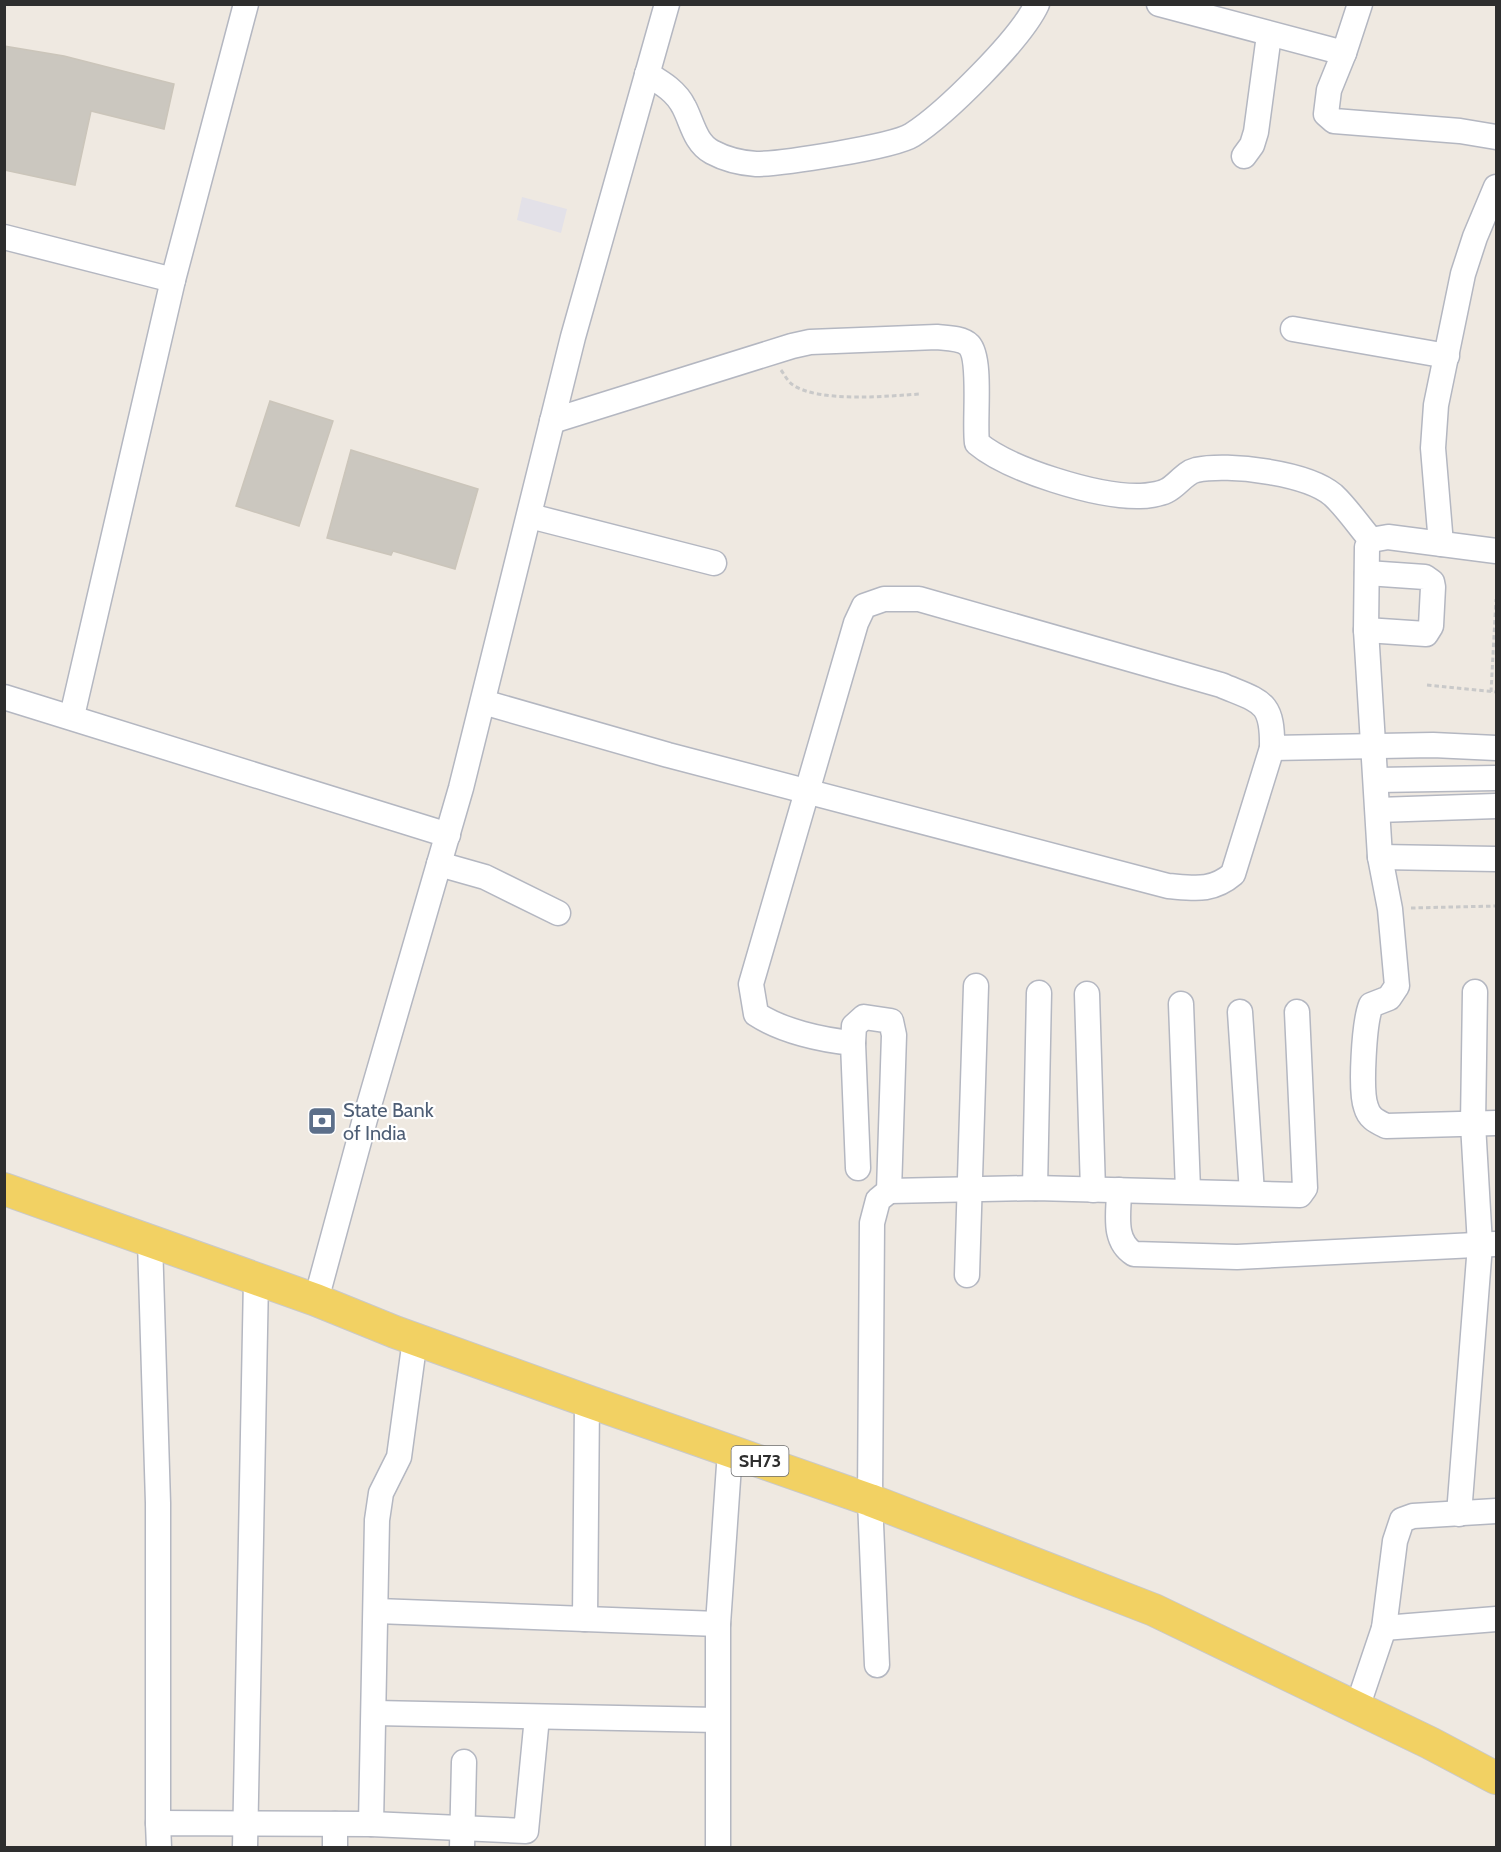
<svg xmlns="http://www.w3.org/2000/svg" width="1501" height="1852" font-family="Cabin,sans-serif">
<rect width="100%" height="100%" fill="#efe9e1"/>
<!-- industrial -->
<path fill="#e3e1e8" d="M522,197L567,209L561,233L517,220Z"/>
<!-- building -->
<g fill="#cbc7bf" stroke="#cbc5ba" stroke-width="1.5">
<path d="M4,46L64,56L174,84L164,129L91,111L75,185L4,170Z"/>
<path d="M270,401L333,421L299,526L236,506Z"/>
<path d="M351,450L478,489L455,569L393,551L391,555L327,538Z"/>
</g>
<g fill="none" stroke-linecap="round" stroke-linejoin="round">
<!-- minor casing -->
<g stroke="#b4b7c1" stroke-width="27">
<g id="minor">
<path d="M1159,4L1344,53L1360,4"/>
<path d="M1344,53L1329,90L1326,114L1334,121L1460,131L1496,137"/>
<path d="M647,74C662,83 676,91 684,107C692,122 695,143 712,152C725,159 741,163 756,164C780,164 893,147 912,135C945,114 1021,39 1037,4"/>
<path d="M1244,156L1252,145L1256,132L1269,35"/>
<path d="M4,237L173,280"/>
<path d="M1293,329L1447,356"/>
<path d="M552,421L792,346L810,342L937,337C947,338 962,338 969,345C982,359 974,421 977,443C1009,470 1097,497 1140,496C1147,496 1160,494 1166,491C1177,486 1184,473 1196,470C1229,463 1307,473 1333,495C1347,508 1359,526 1371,540"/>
<path d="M530,516L714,563"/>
<path d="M1441,544L1433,448L1436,405L1463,274L1475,237L1496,187"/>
<path d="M1496,551L1388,537L1371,540L1367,547L1366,630L1380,857L1390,909L1397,986L1389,998L1371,1005C1364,1022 1360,1091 1366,1107C1369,1118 1376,1121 1386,1126L1496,1123"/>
<path d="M1366,630L1426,634L1431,626L1433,587L1432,582L1425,577L1367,573"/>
<path d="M4,697L448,835"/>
<path d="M483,702L668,755L1168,886C1194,888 1212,892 1233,874L1272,748"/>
<path d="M72,716L173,280L246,4"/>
<path d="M1377,780L1496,778"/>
<path d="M1378,810L1496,806"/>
<path d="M1380,857L1496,859"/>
<path d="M439,864L485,877L558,913"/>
<path d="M1087,994L1093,1190"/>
<path d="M1181,1004L1188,1190"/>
<path d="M1240,1012L1252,1193"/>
<path d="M853,1043L854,1026L864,1017L891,1021L894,1035L889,1191L878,1200L872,1223L870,1500L877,1665"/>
<path d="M858,1168L853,1043C821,1040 782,1031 756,1014L751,984L856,623L864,606L884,599H919L1221,685C1261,702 1273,700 1272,748L1433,745L1496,748"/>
<path d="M1035,1188L1039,993"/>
<path d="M1119,1190C1119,1213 1112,1240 1134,1254L1237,1257L1495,1244"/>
<path d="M889,1191L1035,1188L1300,1195L1305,1188L1297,1012"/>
<path d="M150,1241L158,1503V1823"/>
<path d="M967,1275L976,986"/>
<path d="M316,1300L365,1119L461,788L573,337L667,4"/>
<path d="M1459,1514L1480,1245L1473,1124L1475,992"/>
<path d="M377,1611L585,1619L587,1401"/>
<path d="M585,1619L718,1624"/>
<path d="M1384,1628L1496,1619"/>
<path d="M1357,1708L1384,1628L1395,1541L1402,1520L1413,1516L1496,1511"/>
<path d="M375,1713L717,1720"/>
<path d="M335,1824V1848"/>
<path d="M371,1824L377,1520L381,1493L399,1457L415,1339"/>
<path d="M159,1848L158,1823L371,1824L526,1831L537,1717"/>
<path d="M245,1848L256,1279"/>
<path d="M462,1848L464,1762"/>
<path d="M718,1848V1624L730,1451"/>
</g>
</g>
<!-- major casing -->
<g stroke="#c9c9c9" stroke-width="34">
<path id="major" d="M4,1189L316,1300L395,1332L587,1401L870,1500L1154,1610L1430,1743L1496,1778"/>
</g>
<!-- path -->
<g stroke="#c9c9c9" stroke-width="3" stroke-dasharray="4.5 3" stroke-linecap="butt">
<path d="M781,370C784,374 788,382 793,385C820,403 888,396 920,394"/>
<path d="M1427,685L1496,692"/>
<path d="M1491,692L1496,599"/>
<path d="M1411,908L1496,906"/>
</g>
<!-- minor -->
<use href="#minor" stroke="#fff" stroke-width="24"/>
<!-- major -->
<use href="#major" stroke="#f2d163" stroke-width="32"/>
</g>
<!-- icons -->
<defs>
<g id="bank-square" transform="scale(1.5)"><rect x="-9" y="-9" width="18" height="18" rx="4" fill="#5c6f8a" stroke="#fff"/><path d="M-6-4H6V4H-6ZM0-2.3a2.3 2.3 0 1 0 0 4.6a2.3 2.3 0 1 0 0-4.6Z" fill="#fff"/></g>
</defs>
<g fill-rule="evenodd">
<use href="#bank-square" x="322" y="1121"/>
</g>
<g text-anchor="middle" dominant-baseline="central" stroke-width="4.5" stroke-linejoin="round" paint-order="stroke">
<!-- shield labels -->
<rect fill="#fff" stroke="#6d6d6d" stroke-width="1.5" x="731.5" y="1446" width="57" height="30" rx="4.5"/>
<g font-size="18" font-weight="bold" fill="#2e2e2e">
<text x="760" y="1461">SH73</text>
</g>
<!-- service labels -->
<g font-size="20" fill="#4e5e75" stroke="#fff" text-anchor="start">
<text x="343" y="1110">State Bank<tspan x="343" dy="23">of India</tspan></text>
</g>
</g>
<!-- border -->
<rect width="1501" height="1852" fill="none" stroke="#2e2e2e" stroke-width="12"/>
</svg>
